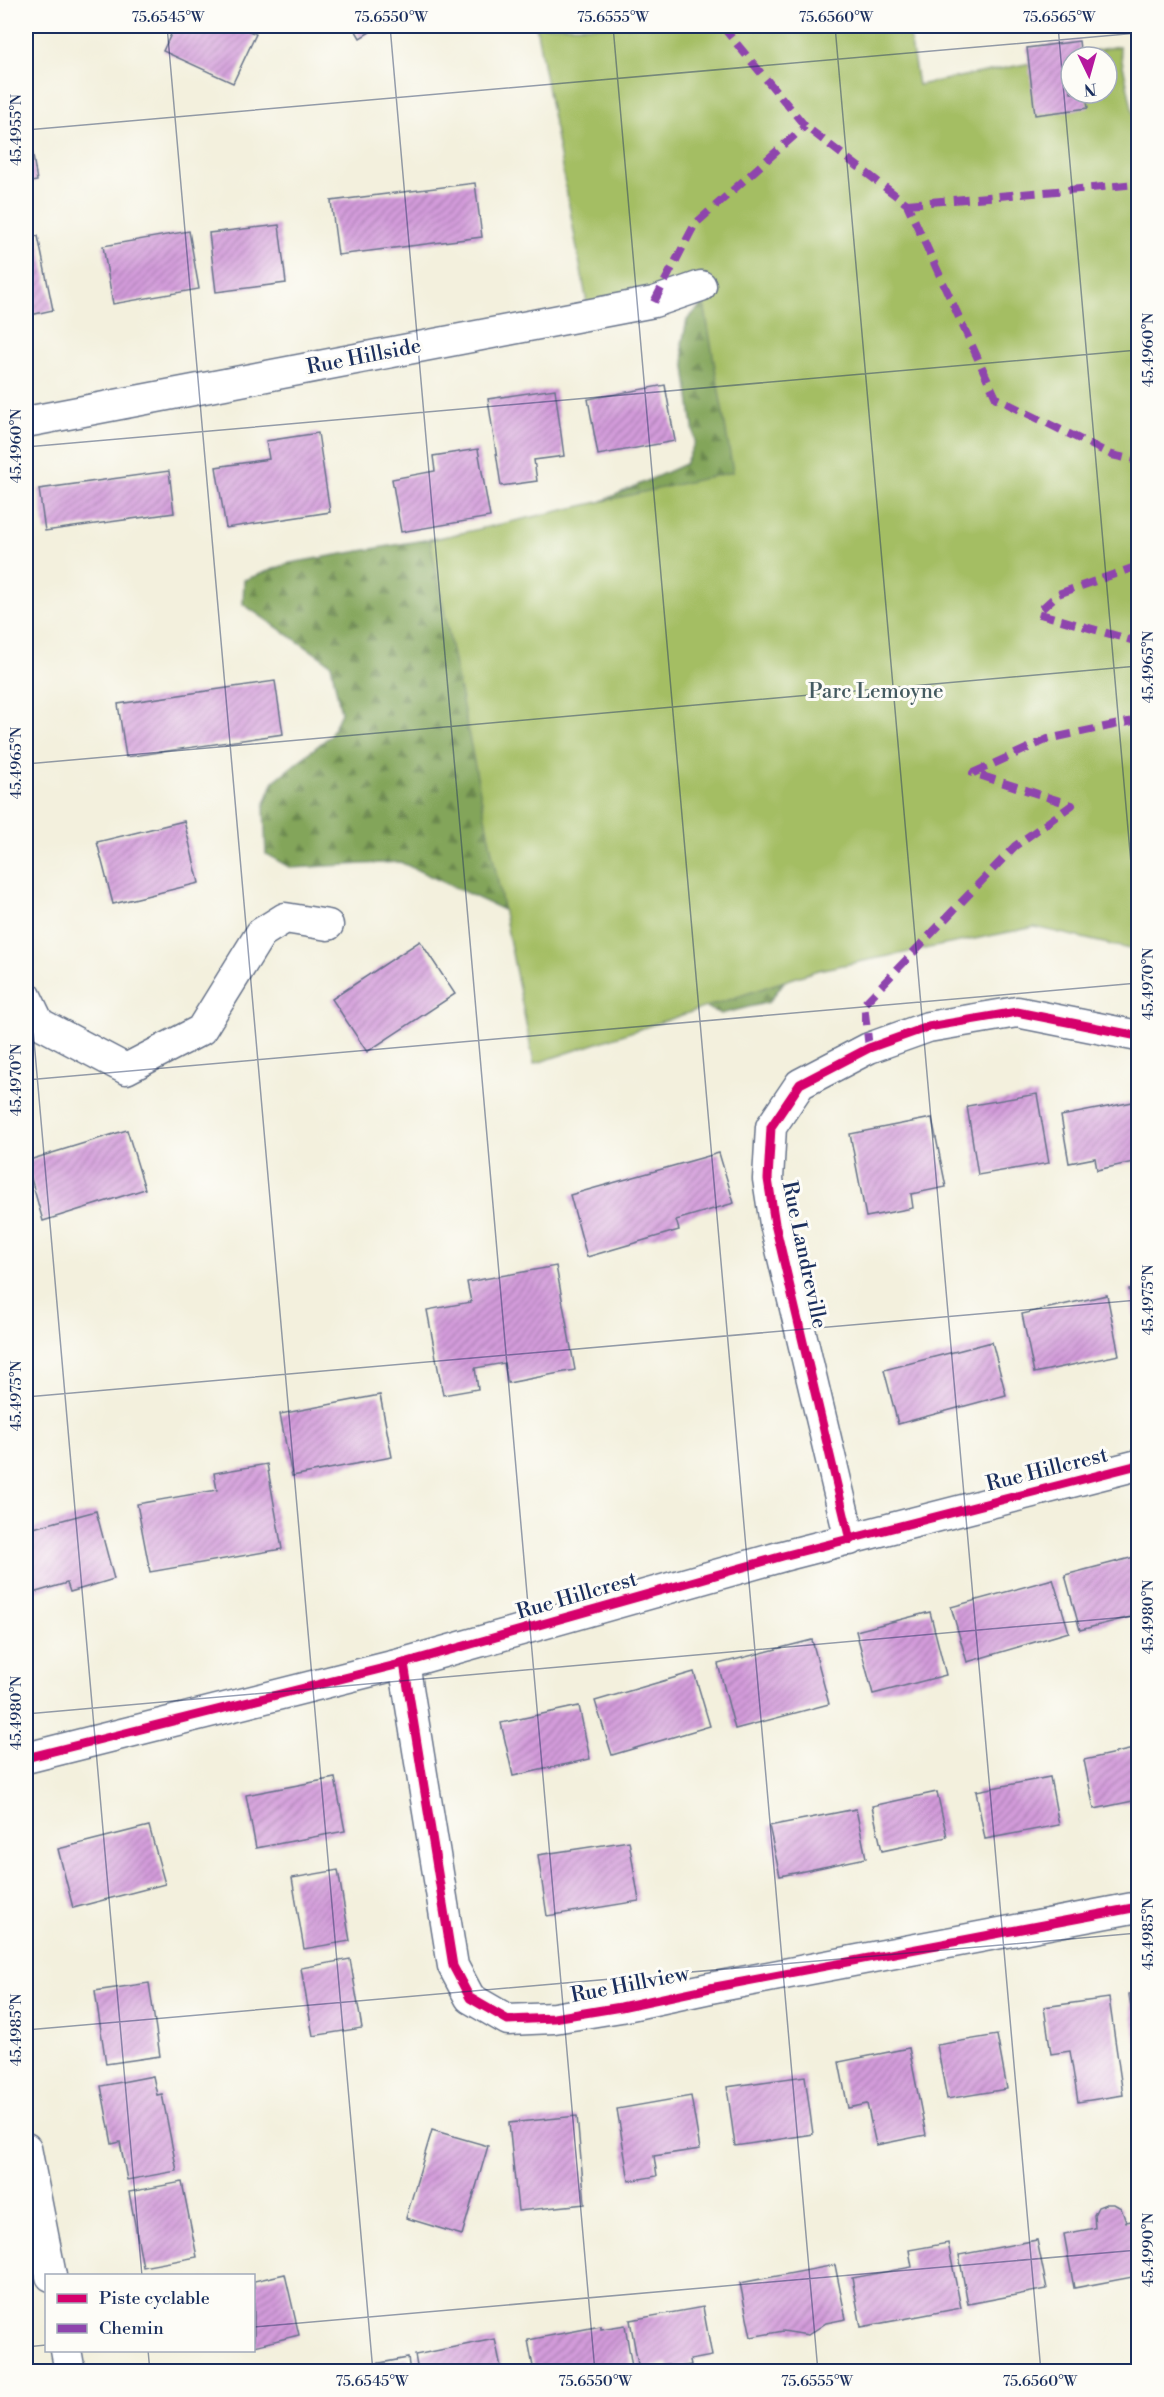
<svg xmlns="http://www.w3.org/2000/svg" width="1164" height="2397" font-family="'Libre Bodoni',serif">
<defs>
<pattern id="forest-firs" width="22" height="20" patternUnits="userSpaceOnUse" patternTransform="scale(1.5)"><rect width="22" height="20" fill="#83a55a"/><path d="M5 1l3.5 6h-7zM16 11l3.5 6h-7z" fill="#6a874e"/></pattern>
<pattern id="building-hatch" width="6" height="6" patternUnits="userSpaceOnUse" patternTransform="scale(1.5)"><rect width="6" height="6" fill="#d39bda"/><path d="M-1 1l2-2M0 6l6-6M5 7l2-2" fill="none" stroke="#aa7fb4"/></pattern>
</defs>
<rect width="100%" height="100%" fill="#fdfcf7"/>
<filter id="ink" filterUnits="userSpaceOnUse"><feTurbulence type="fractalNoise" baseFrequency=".0167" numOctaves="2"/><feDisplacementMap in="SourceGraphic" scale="12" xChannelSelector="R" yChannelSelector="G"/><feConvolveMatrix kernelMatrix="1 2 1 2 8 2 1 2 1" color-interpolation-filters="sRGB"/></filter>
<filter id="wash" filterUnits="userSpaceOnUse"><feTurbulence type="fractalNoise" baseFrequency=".008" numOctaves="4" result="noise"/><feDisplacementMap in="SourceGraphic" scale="24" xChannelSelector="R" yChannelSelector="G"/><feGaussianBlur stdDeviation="1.35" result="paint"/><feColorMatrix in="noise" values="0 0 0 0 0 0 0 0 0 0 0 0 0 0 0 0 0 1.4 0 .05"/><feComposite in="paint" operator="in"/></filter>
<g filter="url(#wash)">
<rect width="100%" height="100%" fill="#f3f0dd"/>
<!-- forest -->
<path fill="url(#forest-firs)" stroke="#4f6a5c" stroke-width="1.5" d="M703,303L751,315L798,963L769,1002L721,1014L654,985L540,927L400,862L291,868L266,854L264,806L274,781L330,736L341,713L331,664L243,604L244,580L290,563L571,515L685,464L695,442L682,344L687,320Z"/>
<!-- park -->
<path fill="#a4be64" stroke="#607661" stroke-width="1.5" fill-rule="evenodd" d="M536,26H908L918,85L1119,46L1136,127L1138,129V951L1035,927L818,970L534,1064L430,540L733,472L701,286L589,314ZM1071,57H1107V93H1071Z"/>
<g id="blocks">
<!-- building -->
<g fill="url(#building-hatch)">
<path d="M175,26H238L256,34L233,83L163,51Z"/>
<path d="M353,26H380L360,38Z"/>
<path d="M1079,41L1081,57H1071V93H1086L1088,108L1035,115L1027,48Z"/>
<path d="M26,112L37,181L26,183Z"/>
<path d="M475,183L482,237L338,255L331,201Z"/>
<path d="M279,225L286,283L216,292L209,233Z"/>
<path d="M189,231L199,289L113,304L103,246Z"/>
<path d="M38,236L53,310L26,316V238Z"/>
<path d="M665,385L675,441L598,455L588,399Z"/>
<path d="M555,389L564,456L534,460L537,481L501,486L488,399Z"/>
<path d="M318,433L330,512L226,528L216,467L269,459L266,441Z"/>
<path d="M478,449L490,517L401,532L392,479L435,471L433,456Z"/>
<path d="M169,471L174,513L45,531L39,489Z"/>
<path d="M275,681L283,734L126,757L118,704Z"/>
<path d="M184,821L199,883L113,904L97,842Z"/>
<path d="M420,941L455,994L367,1052L332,999Z"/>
<path d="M1037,1094L1049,1163L978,1175L967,1106Z"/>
<path d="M1138,1101V1161L1097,1170L1095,1158L1069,1163L1061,1116Z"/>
<path d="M932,1118L946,1187L911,1194L913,1208L866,1217L850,1134Z"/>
<path d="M127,1130L145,1189L43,1221L26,1161Z"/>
<path d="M719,1153L734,1203L676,1220L679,1230L587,1257L570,1195Z"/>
<path d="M556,1266L575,1370L508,1383L504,1363L475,1368L478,1389L443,1395L427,1310L471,1302L467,1282Z"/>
<path d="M1138,1287V1330H1137L1129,1289Z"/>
<path d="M1107,1295L1119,1355L1034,1373L1022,1314Z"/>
<path d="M992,1342L1006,1395L898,1424L884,1370Z"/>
<path d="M380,1395L392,1457L292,1476L280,1414Z"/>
<path d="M267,1464L282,1549L150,1572L137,1504L217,1490L214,1473Z"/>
<path d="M96,1511L114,1579L70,1592L67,1583L26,1595V1530Z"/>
<path d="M1138,1556V1615L1080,1630L1065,1575Z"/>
<path d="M1053,1579L1069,1632L967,1662L951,1607Z"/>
<path d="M930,1612L946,1675L873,1694L856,1631Z"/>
<path d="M812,1640L829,1704L735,1729L718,1664Z"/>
<path d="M694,1672L710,1726L612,1755L595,1701Z"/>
<path d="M579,1706L590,1759L513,1776L501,1723Z"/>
<path d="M1138,1748V1800L1094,1809L1084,1760Z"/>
<path d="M1050,1777L1059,1825L985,1839L976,1791Z"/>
<path d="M335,1778L345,1831L256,1848L246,1795Z"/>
<path d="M937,1792L947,1837L882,1851L872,1806Z"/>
<path d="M856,1809L866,1858L780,1876L769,1826Z"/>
<path d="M149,1826L165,1884L73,1908L58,1849Z"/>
<path d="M629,1841L639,1901L547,1916L538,1855Z"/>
<path d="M338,1870L350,1941L304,1949L292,1878Z"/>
<path d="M350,1959L362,2028L313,2036L301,1968Z"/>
<path d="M149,1983L160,2056L106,2064L95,1991Z"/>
<path d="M1138,1992V2050H1137L1129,1994Z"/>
<path d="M1109,1998L1123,2095L1078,2102L1070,2051L1051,2054L1044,2007Z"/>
<path d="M997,2035L1007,2089L947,2099L937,2045Z"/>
<path d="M909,2048L926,2135L876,2145L867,2104L848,2108L839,2062Z"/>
<path d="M153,2076L157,2095L162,2094L177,2171L127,2180L120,2142L112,2144L101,2086Z"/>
<path d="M805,2076L813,2134L735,2146L727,2087Z"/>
<path d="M691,2096L700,2149L654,2156L657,2176L629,2181L617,2109Z"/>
<path d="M577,2116L585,2204L518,2211L509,2123Z"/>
<path d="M432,2130L488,2146L462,2235L406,2218Z"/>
<path d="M182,2182L197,2257L143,2267L129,2192Z"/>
<path d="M1106,2204H1114L1121,2208L1126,2222L1138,2220V2276L1074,2288L1064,2234L1095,2228L1094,2215L1098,2207Z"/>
<path d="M1037,2240L1047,2289L968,2304L959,2255Z"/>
<path d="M948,2243L961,2308L861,2327L852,2278L912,2267L909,2250Z"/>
<path d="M835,2265L846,2319L826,2323L808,2335L783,2331L751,2337L740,2283Z"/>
<path d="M285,2274L299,2335L254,2346V2281Z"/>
<path d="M703,2307L712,2356L690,2360L691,2365L669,2369L668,2364L639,2370L630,2320Z"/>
<path d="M625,2325L632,2367L610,2372H534L528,2340L601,2326V2329Z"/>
<path d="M495,2339L502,2372H418L415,2355Z"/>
<path d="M408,2358L410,2372H342V2370Z"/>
<path d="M295,2364L297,2372H264V2370Z"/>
</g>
</g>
</g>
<g filter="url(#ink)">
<use href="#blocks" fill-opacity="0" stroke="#67738a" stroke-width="1.5"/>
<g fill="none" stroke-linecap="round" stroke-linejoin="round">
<!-- street casing -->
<g stroke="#67738a" stroke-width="33">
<g id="street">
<path d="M26,422L654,302L701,286"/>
<path d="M26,996L39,1023L126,1069L201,1030L261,933L285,918L328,925"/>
<path d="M850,1540L775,1224L768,1179L771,1127L800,1084L869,1048L928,1027L1017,1012L1138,1036"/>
<path d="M404,1663L453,1966L470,1998L508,2020L554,2018L621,2007L710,1988L1138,1907"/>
<path d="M26,1758L404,1663L783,1556L1138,1465"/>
<path d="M26,2148L51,2276"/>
<path d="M66,2350L70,2372"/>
</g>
</g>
<!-- street -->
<use href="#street" stroke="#fff" stroke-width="30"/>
<!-- quiet -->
<g stroke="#8e44ad" stroke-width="8" stroke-dasharray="15 8" stroke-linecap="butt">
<path d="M722,26L805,126L907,204L996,398L1112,455L1138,461"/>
<path d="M907,204L1138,184"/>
<path d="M654,302L695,224L805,126"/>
<path d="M1138,566L1058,594L1037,613L1138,642"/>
<path d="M869,1048L864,1004L1015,846L1072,805L973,773L1048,739L1138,720"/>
</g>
<!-- cycleway casing -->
<g stroke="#fdfcf7" stroke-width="13">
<g id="cycleway">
<path d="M850,1540L775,1224L768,1179L771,1127L800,1084L869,1048L928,1027L1017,1012L1138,1036"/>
<path d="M404,1663L453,1966L470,1998L508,2020L554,2018L621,2007L710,1988L1138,1907"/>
<path d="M26,1758L404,1663L783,1556L1138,1465"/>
</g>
</g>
<!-- cycleway -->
<use href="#cycleway" stroke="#d6006c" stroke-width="9"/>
</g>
</g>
<!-- ticks -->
<path fill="none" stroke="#1b2f5e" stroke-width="1.5" stroke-opacity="0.45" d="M167,26L373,2372M390,26L595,2372M613,26L818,2372M835,26L1041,2372M1058,26L1138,944M26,130L1138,33M26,447L1138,350M26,764L1138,666M26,949L142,2276M26,1080L1138,983M26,1397L1138,1300M26,1714L1138,1616M26,2030L1138,1933M254,2327L1138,2250M26,2347L46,2345M148,2350L150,2372"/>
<g text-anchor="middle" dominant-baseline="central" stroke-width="6" stroke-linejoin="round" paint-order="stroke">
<!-- street labels -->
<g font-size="21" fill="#1b2f5e" stroke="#fdfcf7">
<text transform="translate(364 357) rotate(-11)">Rue Hillside</text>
<text transform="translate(804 1255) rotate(78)">Rue Landreville</text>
<text transform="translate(1047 1470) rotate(-14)">Rue Hillcrest</text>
<text transform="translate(577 1596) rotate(-16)">Rue Hillcrest</text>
<text transform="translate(630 1985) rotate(-11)">Rue Hillview</text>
</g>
<!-- park labels -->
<g font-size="21" fill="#445a60" stroke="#fdfcf7">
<text x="876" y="692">Parc Lemoyne</text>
</g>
</g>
<!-- margin -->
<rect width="1164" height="2397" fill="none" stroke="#fdfcf7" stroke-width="66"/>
<!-- legend -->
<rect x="45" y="2274" width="210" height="78" fill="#fdfcf7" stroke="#a3aaba" stroke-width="1.5"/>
<rect x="57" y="2294" width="30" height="9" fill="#d6006c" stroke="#a3aaba" stroke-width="1.5"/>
<text x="99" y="2304" font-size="18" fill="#1b2f5e">Piste cyclable</text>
<rect x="57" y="2324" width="30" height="9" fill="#8e44ad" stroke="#a3aaba" stroke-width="1.5"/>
<text x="99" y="2334" font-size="18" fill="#1b2f5e">Chemin</text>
<!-- north arrow -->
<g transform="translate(1089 75) rotate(175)"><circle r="28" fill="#fdfcf7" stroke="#a3aaba" stroke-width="1.5"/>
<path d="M0-4.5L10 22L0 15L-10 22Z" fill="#b5179e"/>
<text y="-9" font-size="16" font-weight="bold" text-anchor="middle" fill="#1b2f5e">N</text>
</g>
<rect x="33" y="33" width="1098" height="2331" fill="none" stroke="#1b2f5e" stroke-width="2"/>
<g font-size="15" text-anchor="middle" fill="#1b2f5e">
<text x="168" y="22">75.6545°W</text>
<text x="391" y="22">75.6550°W</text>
<text x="613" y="22">75.6555°W</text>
<text x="836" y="22">75.6560°W</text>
<text x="1059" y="22">75.6565°W</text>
<text transform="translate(16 130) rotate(-90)" y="5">45.4955°N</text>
<text transform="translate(1148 350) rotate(-90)" y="5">45.4960°N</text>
<text transform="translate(16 446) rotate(-90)" y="5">45.4960°N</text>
<text transform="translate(1148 667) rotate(-90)" y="5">45.4965°N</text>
<text transform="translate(16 763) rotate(-90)" y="5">45.4965°N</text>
<text transform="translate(1148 984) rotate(-90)" y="5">45.4970°N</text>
<text transform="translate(16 1080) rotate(-90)" y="5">45.4970°N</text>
<text transform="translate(1148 1300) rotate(-90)" y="5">45.4975°N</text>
<text transform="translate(16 1396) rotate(-90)" y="5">45.4975°N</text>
<text transform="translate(1148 1617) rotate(-90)" y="5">45.4980°N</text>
<text transform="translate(16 1713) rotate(-90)" y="5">45.4980°N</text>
<text transform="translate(1148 1934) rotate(-90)" y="5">45.4985°N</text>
<text transform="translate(16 2030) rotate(-90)" y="5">45.4985°N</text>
<text transform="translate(1148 2250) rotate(-90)" y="5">45.4990°N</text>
<text x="372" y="2386">75.6545°W</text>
<text x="595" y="2386">75.6550°W</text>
<text x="817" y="2386">75.6555°W</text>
<text x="1040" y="2386">75.6560°W</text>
</g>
</svg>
